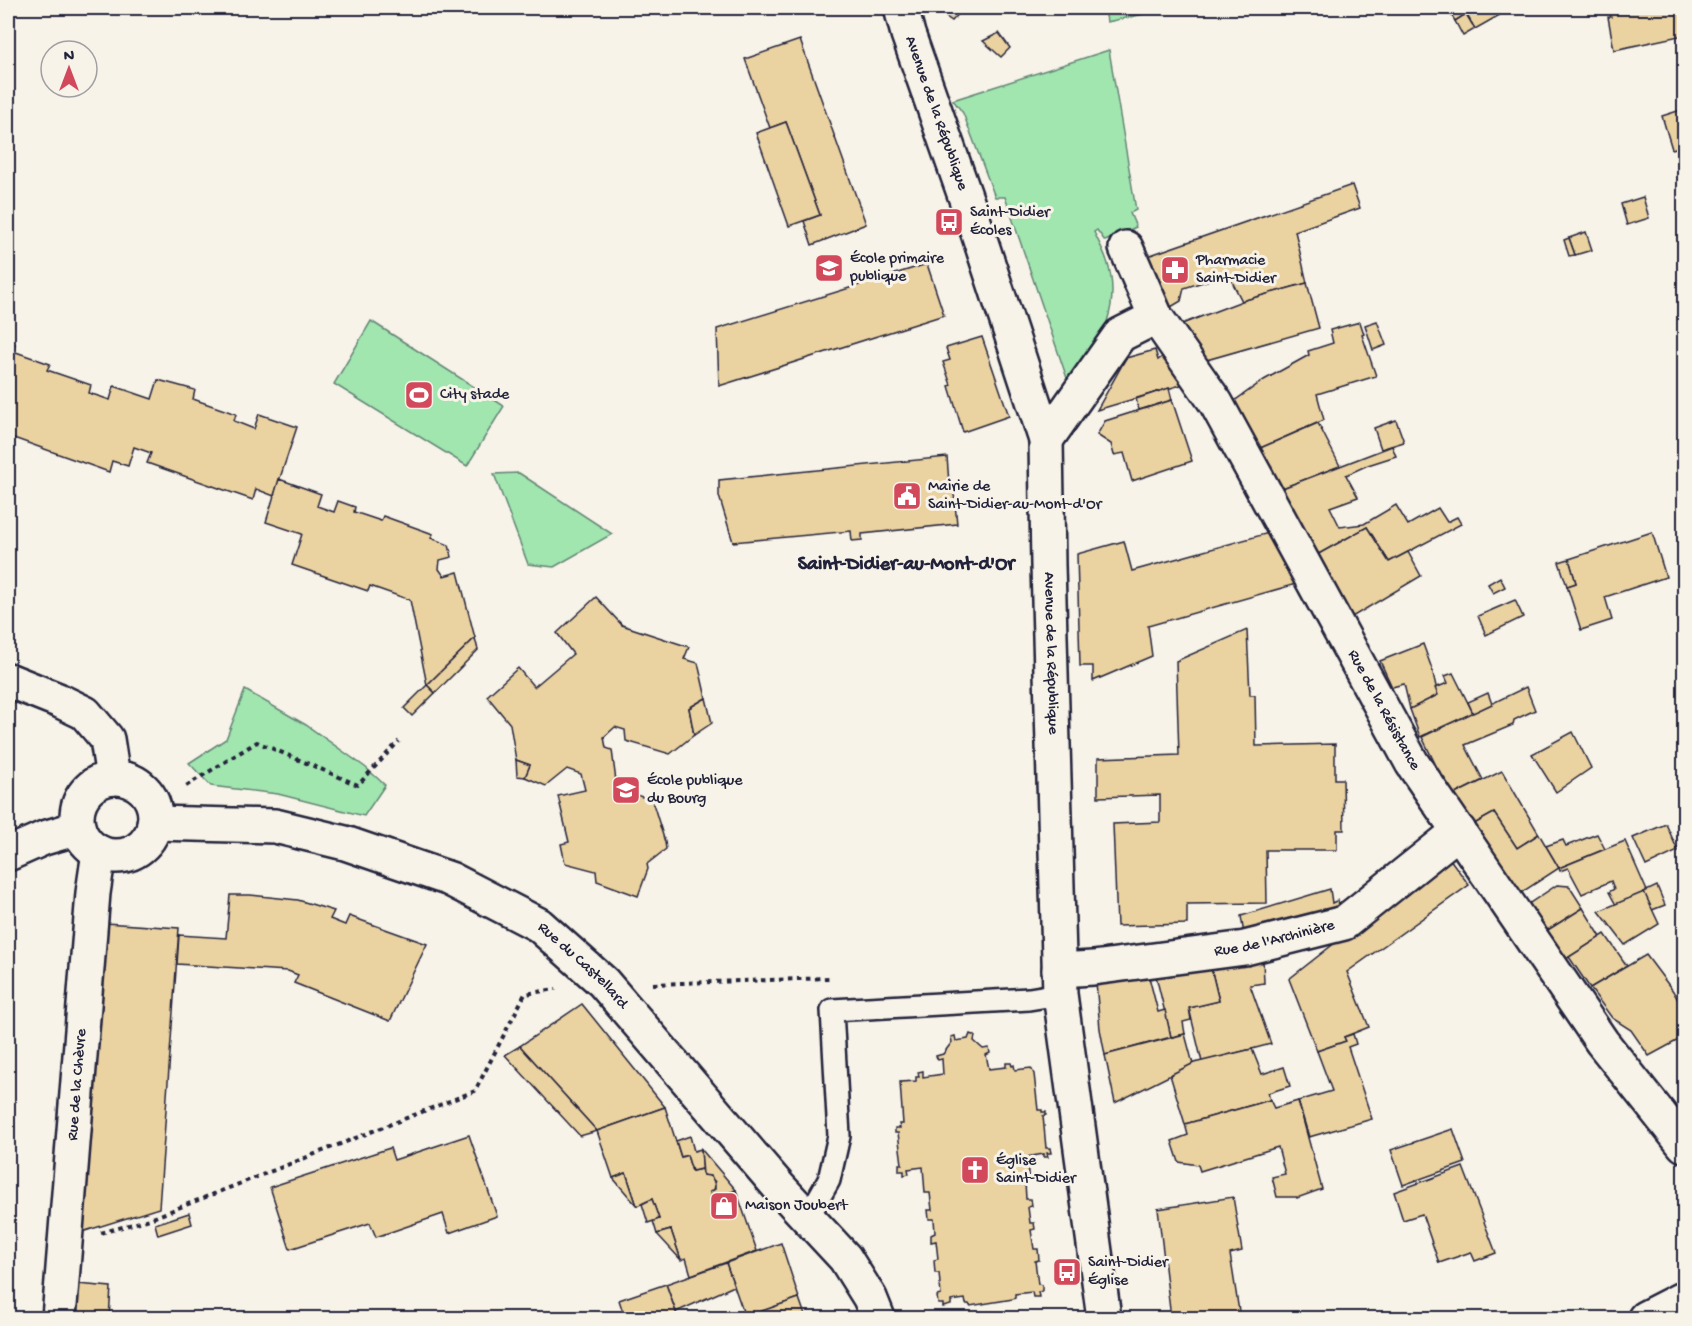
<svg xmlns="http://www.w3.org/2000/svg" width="1692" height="1326" font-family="'Gochi Hand',sans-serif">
<rect width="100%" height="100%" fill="#f7f3e8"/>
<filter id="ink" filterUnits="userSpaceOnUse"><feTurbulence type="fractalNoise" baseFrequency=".0167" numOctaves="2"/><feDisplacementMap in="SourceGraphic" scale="12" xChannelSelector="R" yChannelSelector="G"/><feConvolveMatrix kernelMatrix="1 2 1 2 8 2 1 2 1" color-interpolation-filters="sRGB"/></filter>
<g filter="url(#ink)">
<!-- green -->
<g fill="#a1e5af" stroke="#628475" stroke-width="1.5">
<path d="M1105,8H1171L1107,22Z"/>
<path d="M1109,50L1136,210L1130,213L1136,227L1105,241L1097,230L1094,232C1098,241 1104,251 1107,261C1124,312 1095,348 1071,390L1005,197H995L963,113L953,100Z"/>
<path d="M371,321L504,406L467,466L334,384Z"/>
<path d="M519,473L612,534L554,567L528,564L494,474Z"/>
<path d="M245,690L306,725L365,767L385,785L364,816L278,794L211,786L189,763L226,739Z"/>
</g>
<!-- building -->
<g fill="#ebd2a1" stroke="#22223b" stroke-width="1.5">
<path d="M933,8H964L952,21Z"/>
<path d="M1447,8H1502L1505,12L1475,29L1466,14L1455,21Z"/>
<path d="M1609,8H1684V35L1614,50L1608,17H1611Z"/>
<path d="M1466,14L1475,29L1463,36L1455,21Z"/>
<path d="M999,33L1010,48L1001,57L983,41Z"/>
<path d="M800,40L866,224L812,245L804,221L820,215L786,122L770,128L745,59Z"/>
<path d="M1684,109V163L1679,147L1672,149L1662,116Z"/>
<path d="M786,122L820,215L789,226L756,133Z"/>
<path d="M1352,185L1360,208L1295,231L1307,283L1242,301L1228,274L1184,288L1181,301L1171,307L1142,258Z"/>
<path d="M1643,197L1649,218L1627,225L1621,204Z"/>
<path d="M1586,232L1592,250L1575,255L1569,238Z"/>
<path d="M1569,238L1575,255L1569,256L1564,240Z"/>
<path d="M927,264L944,315L719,386L717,329Z"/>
<path d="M1307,283L1319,328L1203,361L1182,324L1242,301Z"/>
<path d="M1377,321L1386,345L1373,350L1365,325Z"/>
<path d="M1360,322L1364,334L1362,335L1376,376L1317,394L1324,420L1258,449L1230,404L1264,380L1309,355L1308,351L1333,343L1330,330Z"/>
<path d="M982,337L1009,416L963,432L949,386L951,385L943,362L950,360L946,348Z"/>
<path d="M8,341L15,344L13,351L50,364L47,370L91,385L89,393L110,400L114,386L152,399L158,380L195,390L193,399L236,414L234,421L254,429L259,414L297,427L274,496L256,489L253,500L147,463L151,453L134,447L128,466L112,461L109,472L8,436Z"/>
<path d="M1155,350L1158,360L1166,354L1184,384L1097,410L1126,358Z"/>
<path d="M1169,388L1172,400L1139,410L1136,399Z"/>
<path d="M1172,400L1192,461L1132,481L1124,453L1114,455L1111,444L1097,435L1105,421Z"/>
<path d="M1396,420L1404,442L1381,449L1374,428Z"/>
<path d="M1318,423L1340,466L1280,489L1258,449Z"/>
<path d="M1392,446L1396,456L1368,465L1346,475L1358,497L1330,507L1340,527L1364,524L1396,505L1408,525L1438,508L1447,522L1457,517L1461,524L1389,562L1367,527L1315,556L1280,489Z"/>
<path d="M947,457L949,483H953L957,524L862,534V540L852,541L851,531L733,542L719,496V480Z"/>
<path d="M279,479L321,494L317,506L334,512L338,501L355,507L354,512L381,521L383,516L433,534L431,538L449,545L452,557L440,560L439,569L444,576L458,572L475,638L427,685L410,600L370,586L368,591L292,565L302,534L266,522Z"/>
<path d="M1367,527L1389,562L1408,552L1421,576L1352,617L1315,556Z"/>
<path d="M1272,532L1303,582L1148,626L1152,656L1093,681V666H1080L1077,554L1124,541L1132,571Z"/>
<path d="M1652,532L1666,577L1605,597L1612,620L1581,630L1567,586L1576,583L1569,559Z"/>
<path d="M1569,559L1576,583L1567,586L1559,562Z"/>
<path d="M1500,577L1505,587L1493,593L1488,584Z"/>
<path d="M596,597L622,625L689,647L684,659L698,663L706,698L689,708L694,735L670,754L626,741L625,730L615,727L604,737L606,748L612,750L617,789L652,800L665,842L666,849L647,864L648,869L638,896L597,881L596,871L565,863L561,844L569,842L558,796L585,790L581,774L567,769L546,786L525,777L530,765L516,760L510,724L487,696L518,668L534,687L573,654L557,633Z"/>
<path d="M1515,600L1523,617L1486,635L1478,616Z"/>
<path d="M1247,630L1250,695H1255L1256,746L1335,744V779H1343L1344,830H1337V850H1266L1267,903L1187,904V924L1117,926L1113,824L1160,822V795L1098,797V758L1179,755L1176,661Z"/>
<path d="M475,638L478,650L435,693L427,685Z"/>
<path d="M1423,644L1432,669L1438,695L1410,709L1404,684L1392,687L1380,661Z"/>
<path d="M1453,673L1473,713L1420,737L1410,709L1438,695L1435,688L1448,683L1445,676Z"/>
<path d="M427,685L435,693L412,716L404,708Z"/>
<path d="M1526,687L1535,710L1514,720L1513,725L1465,745L1483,780L1451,796L1422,737Z"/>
<path d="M1488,693L1492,704L1473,713L1468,702Z"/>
<path d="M706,698L712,723L694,735L689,708Z"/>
<path d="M1573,732L1591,768L1556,792L1532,754Z"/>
<path d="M516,760L530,765L525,777L517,776Z"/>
<path d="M1502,771L1539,834L1517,848L1494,813L1467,828L1451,796Z"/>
<path d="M1494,813L1517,848L1539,834L1559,868L1516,896L1467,828Z"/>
<path d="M1666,824L1678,851L1646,866L1633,838Z"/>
<path d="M1597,834L1605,849L1559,868L1546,846L1563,840L1566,846Z"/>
<path d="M1625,841L1647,891L1616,905L1609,892L1614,889L1611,881L1582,894L1568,868L1560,871L1559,868Z"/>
<path d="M1447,855L1469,885L1347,972L1369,1027L1344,1037L1346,1041L1317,1051L1289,979Z"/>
<path d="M1557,885L1569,886L1583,908L1543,933L1524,907Z"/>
<path d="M1657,886L1665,905L1652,910L1644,892Z"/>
<path d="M1330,889L1332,903L1338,900L1340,909L1245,940L1241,916Z"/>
<path d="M1644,892L1659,924L1625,945L1599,911Z"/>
<path d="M230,895H250L298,900L334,911L330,919L345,925L349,916L427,944L390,1021L294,983L298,975L288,971L177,964L179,935L226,938Z"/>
<path d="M1583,908L1601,937L1563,961L1543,933Z"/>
<path d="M105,923L179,928L159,1208L82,1232Z"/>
<path d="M1605,934L1627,966L1590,988L1569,957Z"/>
<path d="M1646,955L1673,991L1684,1011V1037L1649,1056L1631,1030L1612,1018L1590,988Z"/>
<path d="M1263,959L1264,983L1250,985L1271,1044L1202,1062L1189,1008L1219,1001L1210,964Z"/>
<path d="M1210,964L1219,1001L1189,1008L1191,1020L1183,1022L1185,1034L1171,1037L1156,976Z"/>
<path d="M1149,977L1158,1012L1165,1010L1171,1037L1105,1055L1100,1029L1096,982Z"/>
<path d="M8,990H14L8,1062Z"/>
<path d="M582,1004L665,1107L597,1131L520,1046Z"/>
<path d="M970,1034L975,1036L974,1041L983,1049L989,1048L990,1053L986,1055L989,1069L1006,1067V1063H1011L1012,1066L1014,1065L1015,1070L1031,1068L1034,1074L1038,1110H1042V1112H1046V1115L1043,1116L1046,1148H1050L1051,1153H1047L1048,1157H1044V1154L1026,1157L1029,1181L1025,1182L1026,1199H1031L1032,1206L1028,1207L1030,1223H1034L1035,1229L1031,1230L1034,1249H1038L1039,1260L1035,1261L1038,1284L1042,1285V1291L1038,1292L1039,1297H1033L1032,1292L1015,1294V1298L1013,1299L970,1306L969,1304H966L965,1299L951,1301V1305L943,1307V1304H938L937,1296L941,1295L939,1273H935L934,1260L938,1259L936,1241L931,1242V1235L935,1233L934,1219H929L928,1210H932L930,1193H925L923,1167L908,1169L909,1174L904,1175V1171H899V1164H902L898,1133H895V1128H900L899,1124H903L900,1082L916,1081V1077H919L918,1072L923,1071V1077L943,1074L942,1059L938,1060L936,1056L943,1054L952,1042L951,1037L955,1036L956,1041L968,1039Z"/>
<path d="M1185,1034L1193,1064L1115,1103L1105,1055Z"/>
<path d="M1353,1034L1356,1044L1348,1047L1372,1119L1309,1137L1298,1101L1332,1091L1317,1051L1346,1041L1344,1037Z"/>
<path d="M520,1046L597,1131L580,1136L505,1055Z"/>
<path d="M1252,1049L1262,1074L1284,1067L1290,1086L1268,1093L1270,1100L1185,1124L1170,1075L1194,1063Z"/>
<path d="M1270,1100L1274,1108L1298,1101L1322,1189L1297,1198V1197H1277L1272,1177L1285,1174L1278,1147L1200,1171L1198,1165L1179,1162L1172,1141L1188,1135L1185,1124Z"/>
<path d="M665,1107L681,1157L687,1155L692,1171L701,1169L703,1175H708L713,1179L715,1186L714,1190L710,1192L712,1199L736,1190L757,1251L691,1275L686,1258L681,1260L671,1230L657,1234L653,1221L659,1219L652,1199L637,1206L626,1173L613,1178L597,1131Z"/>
<path d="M1453,1129L1465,1163L1403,1185L1391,1150Z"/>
<path d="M469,1135L497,1216L449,1233L443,1214L376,1237L370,1223L290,1249L270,1187L390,1148L394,1160Z"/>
<path d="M690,1136L694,1151L701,1149L703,1175L701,1169L692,1171L687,1155L681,1157L676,1141Z"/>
<path d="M701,1149L736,1190L712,1199L710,1192L715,1189V1182L710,1176L703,1175Z"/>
<path d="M1463,1167L1496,1253L1475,1261L1471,1252L1439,1263L1422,1214L1403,1220L1394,1192Z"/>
<path d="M626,1173L637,1206L613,1178Z"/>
<path d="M1233,1197L1242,1251L1230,1254L1240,1318H1171L1158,1209Z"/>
<path d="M652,1199L659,1219L648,1223L642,1204Z"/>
<path d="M189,1213L192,1224L158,1235L155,1224Z"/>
<path d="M671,1230L681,1260L657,1234Z"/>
<path d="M781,1243L799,1298L745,1317L726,1263Z"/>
<path d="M726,1263L734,1286L676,1312L666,1284Z"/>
<path d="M77,1284L111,1287L109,1318H75Z"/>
<path d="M666,1284L678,1318H625L619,1300Z"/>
<path d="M799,1298L806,1318H745V1317Z"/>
</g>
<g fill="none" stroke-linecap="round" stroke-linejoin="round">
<!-- lane casing -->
<g stroke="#22223b" stroke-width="26">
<path id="lane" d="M808,1217L829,1180L839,1136L832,1010L1029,999L1060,994"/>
</g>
<!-- street casing -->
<g stroke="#22223b" stroke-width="38">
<g id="street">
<path id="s1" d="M1126,248L1156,317L1216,403L1412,763L1602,1042L1684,1145"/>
<path d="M1046,440L1120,335L1156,317"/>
<path d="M8,680L58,700L85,713L107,739L113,778"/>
<path id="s2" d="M1059,970L1093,968L1245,948L1344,923L1459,831"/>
<path id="s3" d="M59,1318L93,893L99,852"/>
<path d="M1645,1318L1684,1298"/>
</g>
</g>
<!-- secondary casing -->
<g stroke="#22223b" stroke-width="38">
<g id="secondary">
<path id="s4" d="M901,8L908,34L978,233L1046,440L1048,565L1060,994L1104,1318"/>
<circle cx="116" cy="817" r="39"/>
<path id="s5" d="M154,823L275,826L345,843L450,879L539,925L603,982L779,1187L845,1258L870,1298L878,1318"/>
<path d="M8,854L44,838L78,828"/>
</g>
</g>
<!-- path -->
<g stroke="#22223b" stroke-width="4" stroke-dasharray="4.5 4.5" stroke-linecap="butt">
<path d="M186,786L257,742L358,785L399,741"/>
<path d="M653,984L829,978"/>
<path d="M101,1233L150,1219L475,1091L525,994L556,989"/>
</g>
<!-- lane -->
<use href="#lane" stroke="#f7f3e8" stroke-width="21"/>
<!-- street -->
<use href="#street" stroke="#f7f3e8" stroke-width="33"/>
<!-- secondary -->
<use href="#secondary" stroke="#f7f3e8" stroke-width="33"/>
</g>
</g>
<!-- icons -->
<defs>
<g id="bus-square" transform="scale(1.5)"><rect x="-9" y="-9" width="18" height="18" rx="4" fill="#d1495b" stroke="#f7f3e8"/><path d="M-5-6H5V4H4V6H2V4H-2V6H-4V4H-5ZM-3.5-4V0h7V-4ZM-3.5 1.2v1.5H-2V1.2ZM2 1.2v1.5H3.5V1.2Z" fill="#fff"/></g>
<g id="school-square" transform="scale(1.5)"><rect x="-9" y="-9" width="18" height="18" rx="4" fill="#d1495b" stroke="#f7f3e8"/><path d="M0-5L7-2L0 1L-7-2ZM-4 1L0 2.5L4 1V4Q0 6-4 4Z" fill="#fff"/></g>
<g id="pharmacy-square" transform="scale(1.5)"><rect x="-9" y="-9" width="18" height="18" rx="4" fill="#d1495b" stroke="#f7f3e8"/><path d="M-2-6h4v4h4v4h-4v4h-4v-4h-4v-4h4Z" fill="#fff"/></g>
<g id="stadium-square" transform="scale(1.5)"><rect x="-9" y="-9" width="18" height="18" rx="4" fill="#d1495b" stroke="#f7f3e8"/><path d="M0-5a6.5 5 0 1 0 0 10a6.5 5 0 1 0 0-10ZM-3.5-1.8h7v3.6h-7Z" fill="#fff"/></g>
<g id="civic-square" transform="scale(1.5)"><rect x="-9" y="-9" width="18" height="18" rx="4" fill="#d1495b" stroke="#f7f3e8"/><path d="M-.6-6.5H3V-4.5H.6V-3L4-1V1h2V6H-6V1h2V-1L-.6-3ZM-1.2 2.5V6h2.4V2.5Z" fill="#fff"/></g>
<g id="church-square" transform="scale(1.5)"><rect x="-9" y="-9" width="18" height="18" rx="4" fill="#d1495b" stroke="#f7f3e8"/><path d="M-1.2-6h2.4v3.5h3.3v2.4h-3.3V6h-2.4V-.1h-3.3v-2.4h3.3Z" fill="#fff"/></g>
<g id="shop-square" transform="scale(1.5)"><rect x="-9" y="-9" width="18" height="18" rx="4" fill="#d1495b" stroke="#f7f3e8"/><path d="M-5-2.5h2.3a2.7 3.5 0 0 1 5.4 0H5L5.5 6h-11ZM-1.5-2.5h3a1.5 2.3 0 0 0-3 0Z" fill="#fff"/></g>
</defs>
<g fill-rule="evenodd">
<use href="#bus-square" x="949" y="222"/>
<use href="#school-square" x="829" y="268"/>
<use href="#pharmacy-square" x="1175" y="270"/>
<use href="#stadium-square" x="419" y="395"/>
<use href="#civic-square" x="907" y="496"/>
<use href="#school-square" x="626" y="790"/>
<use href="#church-square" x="975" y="1170"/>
<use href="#shop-square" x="724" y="1206"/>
<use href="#bus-square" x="1067" y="1272"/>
</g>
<g text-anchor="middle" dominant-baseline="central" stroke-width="6" stroke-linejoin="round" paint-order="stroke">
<!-- street labels -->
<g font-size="16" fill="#22223b" stroke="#f7f3e8">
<text stroke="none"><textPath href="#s4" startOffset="111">Avenue de la République</textPath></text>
<text stroke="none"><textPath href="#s4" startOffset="669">Avenue de la République</textPath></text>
<text stroke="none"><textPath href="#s1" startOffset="530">Rue de la Résistance</textPath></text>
<text stroke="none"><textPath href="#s2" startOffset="218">Rue de l'Archinière</textPath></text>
<text stroke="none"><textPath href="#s5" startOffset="464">Rue du Castellard</textPath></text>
<text stroke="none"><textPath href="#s3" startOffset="234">Rue de la Chèvre</textPath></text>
</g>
<!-- poi labels -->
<g font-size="16" fill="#22223b" stroke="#f7f3e8" text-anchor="start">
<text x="970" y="213">Saint-Didier<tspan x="970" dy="18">Écoles</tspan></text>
<text x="850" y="259">École primaire<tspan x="850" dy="18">publique</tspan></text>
<text x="1196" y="261">Pharmacie<tspan x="1196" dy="18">Saint-Didier</tspan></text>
<text x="440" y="395">City stade</text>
<text x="928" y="487">Mairie de<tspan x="928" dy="18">Saint-Didier-au-Mont-d'Or</tspan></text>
<text x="647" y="781">École publique<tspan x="647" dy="18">du Bourg</tspan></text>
<text x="996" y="1161">Église<tspan x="996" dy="18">Saint-Didier</tspan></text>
<text x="745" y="1206">Maison Joubert</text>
<text x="1088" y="1263">Saint-Didier<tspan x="1088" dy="18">Église</tspan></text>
</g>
<!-- quarter labels -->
<g font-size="20" font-weight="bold" fill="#22223b" stroke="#f7f3e8">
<text x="906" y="565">Saint-Didier-au-Mont-d'Or</text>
</g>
</g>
<!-- margin -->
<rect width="1692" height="1326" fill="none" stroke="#f7f3e8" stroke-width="30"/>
<rect x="15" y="15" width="1662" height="1296" fill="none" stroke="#22223b" stroke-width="2" filter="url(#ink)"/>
<!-- north arrow -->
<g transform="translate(69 69)"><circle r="28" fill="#f7f3e8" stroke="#a29fa3" stroke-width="1.5"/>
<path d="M0-4.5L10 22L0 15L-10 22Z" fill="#d1495b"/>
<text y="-9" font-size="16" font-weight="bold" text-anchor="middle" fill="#22223b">N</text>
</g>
</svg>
